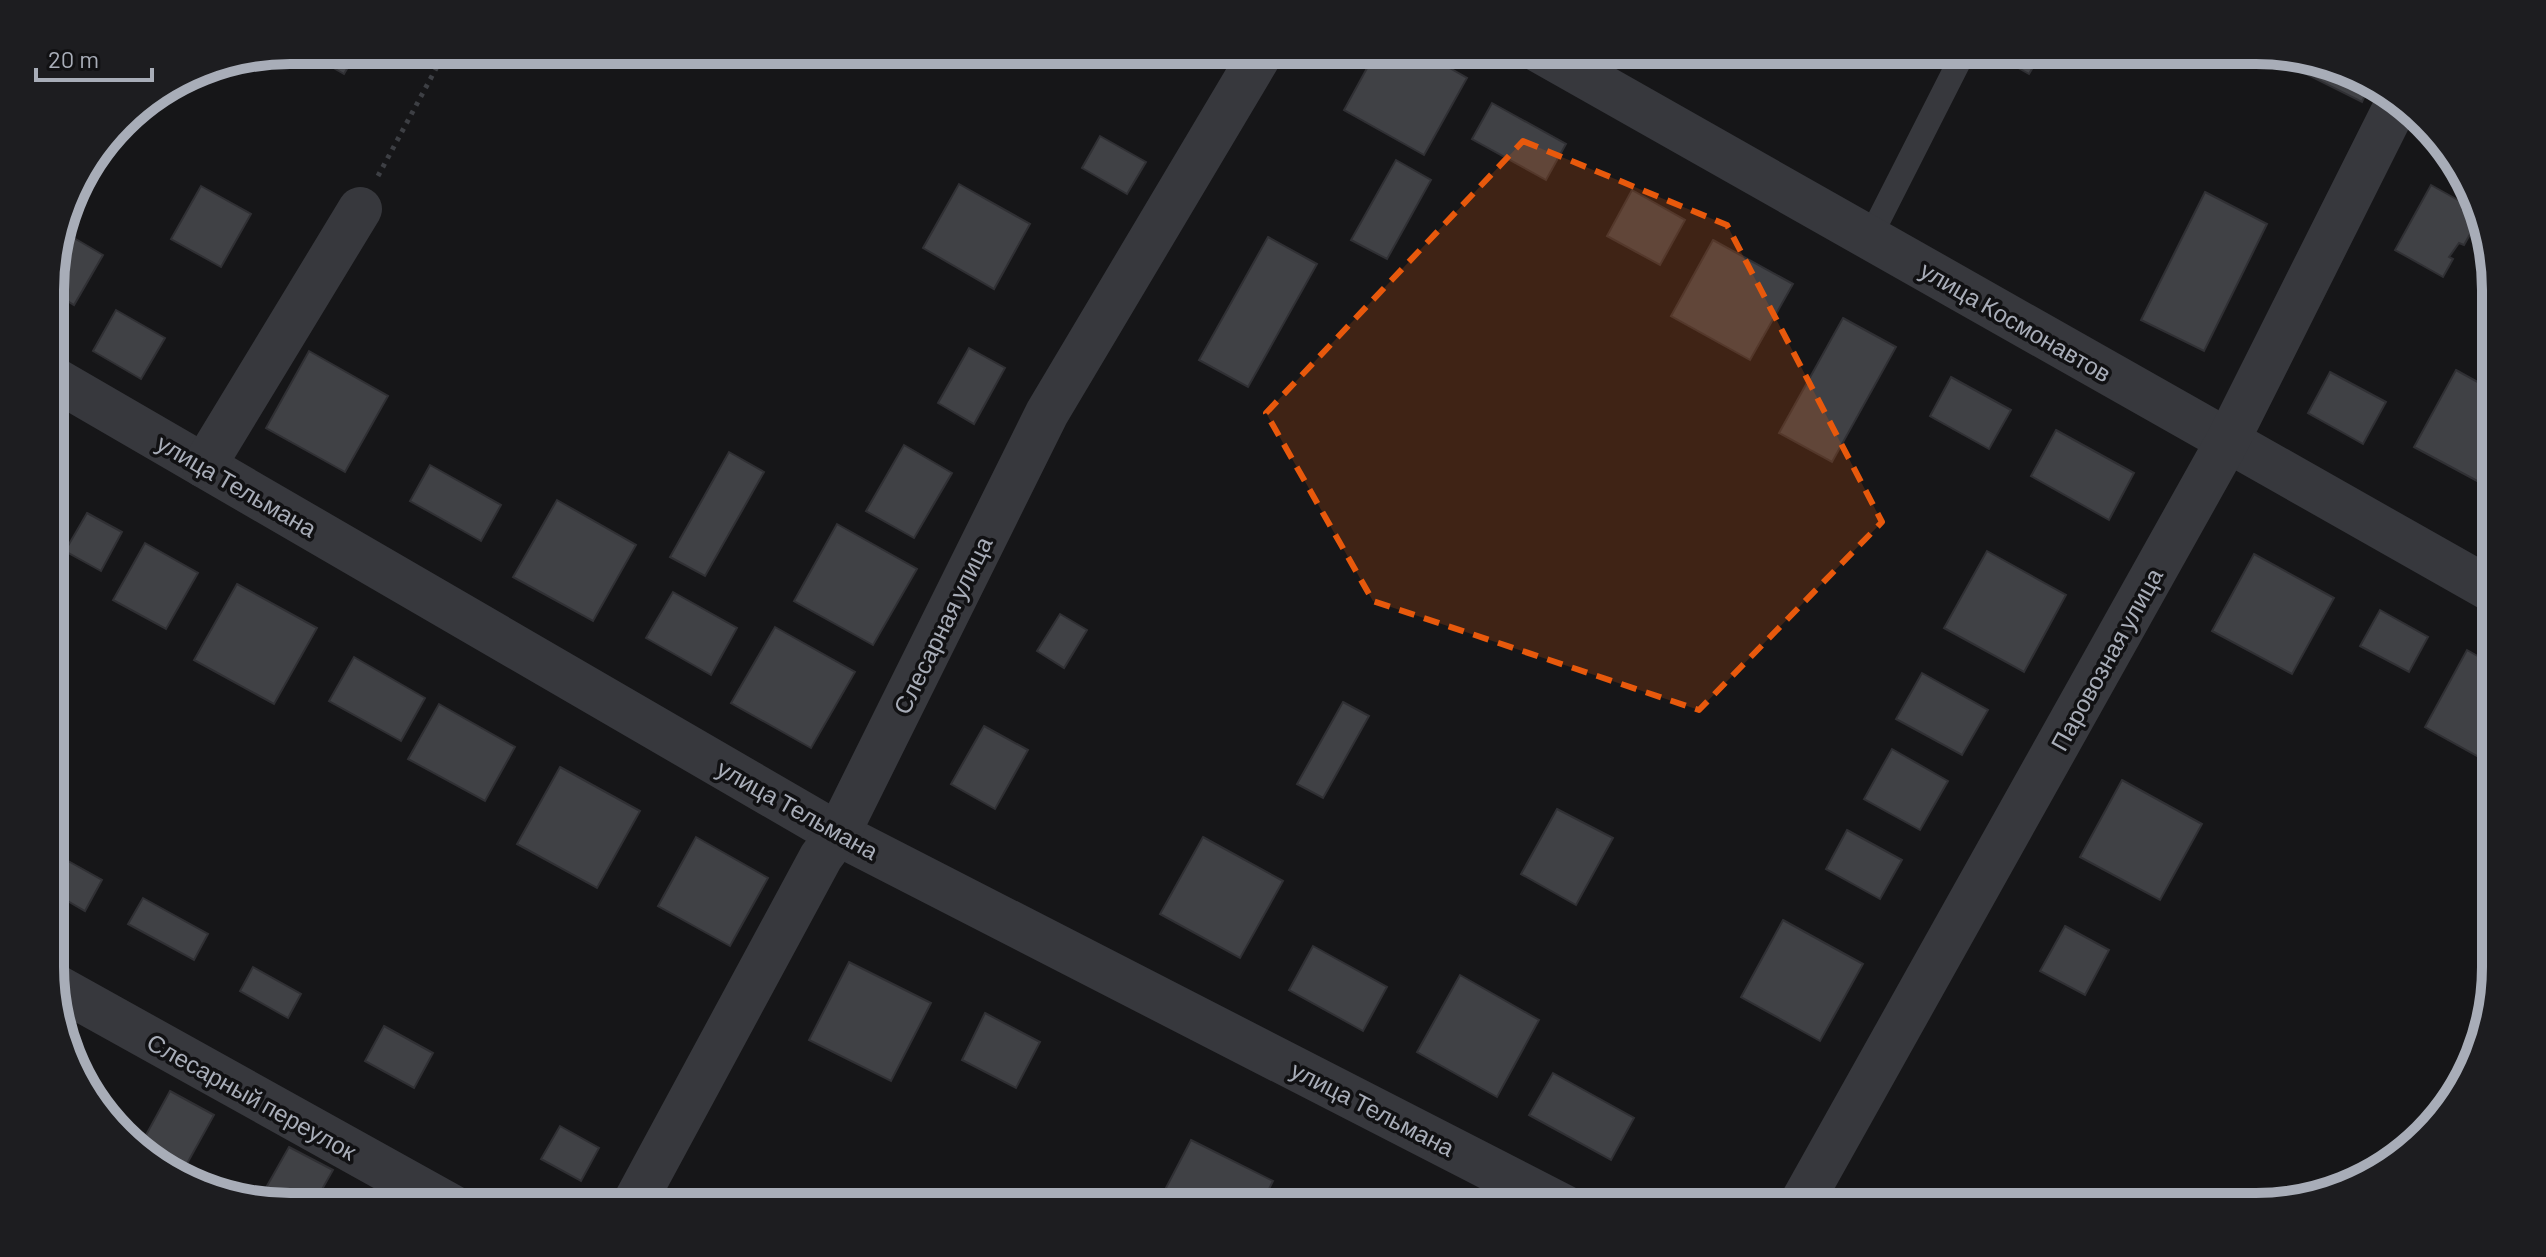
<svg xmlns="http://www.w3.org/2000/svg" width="2546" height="1257" font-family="Barlow,sans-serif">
<rect width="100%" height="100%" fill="#161618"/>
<!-- building -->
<g fill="#404145" stroke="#303034" stroke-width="2">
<path d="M302,50H358L344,74Z"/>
<path d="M1377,50H1418L1467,78L1424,155L1344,110Z"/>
<path d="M1994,50H2043L2029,74L1992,53Z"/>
<path d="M2282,56L2362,75L2371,82L2362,102L2280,61Z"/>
<path d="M1492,103L1566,144L1546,180L1472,139Z"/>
<path d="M1100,136L1146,162L1127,194L1082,168Z"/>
<path d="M1396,160L1431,180L1387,259L1351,240Z"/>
<path d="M959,184L1030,224L994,289L923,248Z"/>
<path d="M2431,185L2465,204L2462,209L2478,220L2464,245L2459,243L2449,257L2453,259L2443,277L2395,250Z"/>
<path d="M201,186L251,214L221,267L171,239Z"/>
<path d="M1632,190L1685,220L1660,265L1607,236Z"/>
<path d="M2205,192L2267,224L2204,351L2141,320Z"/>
<path d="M62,231L103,255L74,305L51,291V274Z"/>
<path d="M1268,237L1317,264L1248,387L1199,360Z"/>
<path d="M1713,240L1793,284L1750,360L1671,316Z"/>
<path d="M116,310L165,338L141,379L93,351Z"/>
<path d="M1843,318L1896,347L1832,462L1779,433Z"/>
<path d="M969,348L1005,368L974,424L938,403Z"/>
<path d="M309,351L388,396L345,472L266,428Z"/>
<path d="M2456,370L2494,391V490L2414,447Z"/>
<path d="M2330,372L2386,402L2363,444L2308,413Z"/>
<path d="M1951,377L2011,410L1989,449L1930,416Z"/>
<path d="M2056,430L2134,473L2109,520L2031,476Z"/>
<path d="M904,445L952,473L914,538L866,511Z"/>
<path d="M729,452L764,472L705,576L670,557Z"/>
<path d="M430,465L501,505L481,541L410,501Z"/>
<path d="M557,500L636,545L593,621L513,577Z"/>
<path d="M87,513L122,532L101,571L65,551Z"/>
<path d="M837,524L917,569L873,645L794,601Z"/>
<path d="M145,543L198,573L166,629L113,600Z"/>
<path d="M1987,551L2066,595L2024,672L1944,628Z"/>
<path d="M2254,554L2334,598L2292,674L2212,631Z"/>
<path d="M237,584L317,628L274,704L194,660Z"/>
<path d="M673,592L737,628L711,675L646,638Z"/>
<path d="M2380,610L2428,637L2409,672L2360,646Z"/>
<path d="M1060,614L1087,630L1064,668L1037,651Z"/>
<path d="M775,627L855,672L811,748L731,703Z"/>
<path d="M2467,650L2495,666V766L2425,727Z"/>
<path d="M354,657L425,698L401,741L329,701Z"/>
<path d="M1922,673L1988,710L1962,755L1896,719Z"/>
<path d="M1343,702L1369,716L1323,798L1297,784Z"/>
<path d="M439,704L515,747L485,801L408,759Z"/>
<path d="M984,726L1028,750L995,809L951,784Z"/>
<path d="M1892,749L1948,781L1920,830L1864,799Z"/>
<path d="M560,767L640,811L597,888L517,844Z"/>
<path d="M2122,780L2202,824L2160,900L2080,857Z"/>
<path d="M1557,809L1613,838L1576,905L1521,874Z"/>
<path d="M1847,830L1902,860L1880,899L1826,869Z"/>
<path d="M696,837L768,878L730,946L658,906Z"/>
<path d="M1203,837L1283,881L1240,958L1160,914Z"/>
<path d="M52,852L102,880L85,911L52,892Z"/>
<path d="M143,898L208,934L194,960L128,924Z"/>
<path d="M1783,920L1863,964L1820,1041L1741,997Z"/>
<path d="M2065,926L2109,950L2085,995L2040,971Z"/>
<path d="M1313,946L1387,987L1363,1031L1289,990Z"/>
<path d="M849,962L931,1003L891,1081L809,1040Z"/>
<path d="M253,967L301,994L288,1018L240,991Z"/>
<path d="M1460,975L1539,1020L1497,1097L1417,1052Z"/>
<path d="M985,1013L1040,1042L1016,1088L962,1060Z"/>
<path d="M384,1026L433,1053L414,1088L365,1061Z"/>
<path d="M1553,1073L1634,1118L1611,1160L1529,1115Z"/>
<path d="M170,1091L214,1115L179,1178L140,1146Z"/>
<path d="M560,1126L599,1148L581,1181L541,1159Z"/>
<path d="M1191,1140L1273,1181L1260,1207H1156Z"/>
<path d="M289,1147L333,1170L312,1207H290L259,1200Z"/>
<path d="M1315,1196L1337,1207H1310Z"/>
</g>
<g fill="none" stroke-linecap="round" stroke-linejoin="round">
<!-- path -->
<path stroke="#3d3f44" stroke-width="5" stroke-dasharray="4 6" stroke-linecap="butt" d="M378,176L446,50"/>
<!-- service -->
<path stroke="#37383d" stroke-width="24" d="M1870,237L1965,50"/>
<!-- minor -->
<g stroke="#37383d" stroke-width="44">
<path d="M1538,50L2495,592"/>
<path d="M51,377L838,834L1565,1207"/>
<path d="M204,466L360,209"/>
<path d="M52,984L453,1207"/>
<path d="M632,1207L821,857L838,834L1047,413L1263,50"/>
<path d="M1799,1207L2227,442L2397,103"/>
</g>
</g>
<!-- marked area -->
<path fill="#e8590c" fill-opacity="0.2" stroke="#e8590c" stroke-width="6" stroke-dasharray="16 10" stroke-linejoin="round" d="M1523,141L1727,225L1882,522L1699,710L1373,601L1266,413Z"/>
<g text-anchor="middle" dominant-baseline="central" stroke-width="7" stroke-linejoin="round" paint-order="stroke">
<!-- street labels -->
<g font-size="24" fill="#a8adb8" stroke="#111113">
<text transform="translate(2016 321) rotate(30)">улица Космонавтов</text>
<text transform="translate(237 485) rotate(30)">улица Тельмана</text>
<text transform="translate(942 625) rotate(-64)">Слесарная улица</text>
<text transform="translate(2106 659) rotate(-61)">Паровозная улица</text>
<text transform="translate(798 809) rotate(29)">улица Тельмана</text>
<text transform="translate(252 1096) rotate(29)">Слесарный переулок</text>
<text transform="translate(1373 1108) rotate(27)">улица Тельмана</text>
</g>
</g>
<!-- crop -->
<path d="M0 0H2546V1257H0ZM290 64H2256A226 226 0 0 1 2482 290V967A226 226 0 0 1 2256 1193H290A226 226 0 0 1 64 967V290A226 226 0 0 1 290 64Z" fill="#1d1d20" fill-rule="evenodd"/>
<path fill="none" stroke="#a8adb8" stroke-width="10" d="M290 64H2256A226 226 0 0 1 2482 290V967A226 226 0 0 1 2256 1193H290A226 226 0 0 1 64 967V290A226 226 0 0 1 290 64Z"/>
<!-- scale -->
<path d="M36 68v12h116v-12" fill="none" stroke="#a8adb8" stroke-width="4"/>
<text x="48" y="68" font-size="24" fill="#a8adb8" stroke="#111113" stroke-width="6" paint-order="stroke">20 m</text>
</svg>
